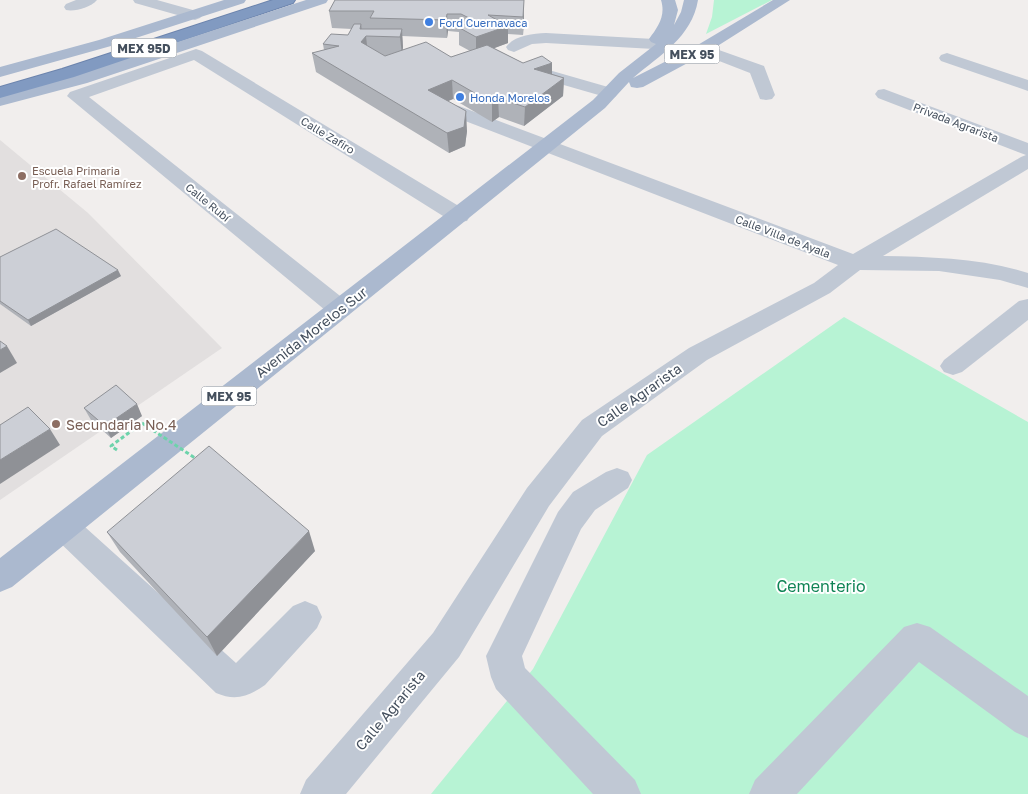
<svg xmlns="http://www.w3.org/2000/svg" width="1028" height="794" font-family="'Golos Text',sans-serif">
<rect width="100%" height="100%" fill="#f1eeed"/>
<!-- education -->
<path fill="#e2dfdf" d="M0,140L88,213L222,348L0,500Z"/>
<!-- green -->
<g fill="#b7f3d4">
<path d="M714,0H772L706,34L712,17Z"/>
<path d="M844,317L1028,422V794H431L533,669L647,455Z"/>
</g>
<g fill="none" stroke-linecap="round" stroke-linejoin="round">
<!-- highway casing -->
<g stroke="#6c84ad" stroke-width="2">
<path id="highway" d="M273,0H295L293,3L74,77L0,98V87L62,69Z"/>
</g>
<!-- path -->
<path stroke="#6dd3ab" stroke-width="3" stroke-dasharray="4 2.5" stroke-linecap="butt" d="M117,450L111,446L142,423"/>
<!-- minor -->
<g fill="#c0c8d4" fill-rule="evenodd">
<path d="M76,0H97C91,7 75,12 66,10L64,7L66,4Z"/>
<path d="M133,0H157L200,12L203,15L200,18L195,20L135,3Z"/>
<path d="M546,33L654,39L660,41L662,44L660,47L654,49L546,43L532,44L514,52L508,50L506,47C515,35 532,34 546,33Z"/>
<path d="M702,44L764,66L775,95L772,99L766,100L760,99L750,73L696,52L694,49L696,46Z"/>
<path d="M196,49L202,51L467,211L470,216L467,221L459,222L451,221L194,60L89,97L349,303L352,309L349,315L340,317L331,315L67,96L70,92Z"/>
<path d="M947,53L1028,80V91L941,61L939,58L941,55Z"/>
<path d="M528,64L615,89L618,93L615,97L609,98L522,73L520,69L522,65Z"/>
<path d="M884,89L1028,143V169L883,256C932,257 981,258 1028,273V288L1000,280L939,271L860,270L830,293L707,360L602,436L549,506L459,657L346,794H300L306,780L433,633L527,488L582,420L689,348L814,283L838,265L447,114L444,110L447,106L453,105L459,106L853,254L1021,157L1026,155L878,98L875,94L878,90Z"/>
<path d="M1028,299V320L962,372L953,375L944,372L940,366L944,360L1019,301Z"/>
<path d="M617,468L628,472L632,480L628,488L595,510L581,529L522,656L525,668L635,780L641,794H593L496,689L491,677L486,656L558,512L573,492L606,472Z"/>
<path d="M64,514L75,518L236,663L293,606L305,601L317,606L322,617L317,628L265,685C248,697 235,701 216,693L53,536L48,527L53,518Z"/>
<path d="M917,623L930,627L1028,696V738L1015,732L919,662L797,794H749L755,780L904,627Z"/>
</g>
<!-- major -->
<g fill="#abb9cf" fill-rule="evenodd">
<path d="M224,0H246L244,3L111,46L0,77V67L99,40Z"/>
<path d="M306,0H328L326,3L87,83L0,106V96L75,75Z"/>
<path d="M661,0H675L678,10L674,25L681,12L684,0H698C692,37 660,55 633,78L696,46L773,0H790L708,52L643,87L637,88L631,87L629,82L605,108L12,587L0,592V558L593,100L619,73L656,44L651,42L649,39C658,27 666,16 661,0Z"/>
</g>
<!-- highway -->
<use href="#highway" fill="#819ac1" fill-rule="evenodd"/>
<!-- path-bridge -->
<path stroke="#6dd3ab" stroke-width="3" stroke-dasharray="4 2.5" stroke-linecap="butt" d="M142,423L198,460"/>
</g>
<!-- wall -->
<g fill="#afb2b8" fill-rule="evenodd">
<path d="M335,0L524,15L523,35L508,34V43L494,48L523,63H552V74L564,78L563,96L524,126L499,117L492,122L453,99L448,101L467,131L465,146L449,153L316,72L312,53L324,50L323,44L348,35L352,29L332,28L329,11ZM448,31L459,32V45L470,51L451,57L403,50L402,36L447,38Z"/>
<path d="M0,257L121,276L31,326L0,304Z"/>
<path d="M84,408L142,416L111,438L91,420Z"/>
<path d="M107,532L315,551L217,656L120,552Z"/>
</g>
<!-- shaded-wall -->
<g fill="#8f9196">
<path d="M524,0V15L523,35V17Z"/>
<path d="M447,14L448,31L447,38L446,20Z"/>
<path d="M361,24L363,39L366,36L368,54L364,60L360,29Z"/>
<path d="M508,26V43L476,55V37Z"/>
<path d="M402,29L403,47L402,55L400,37Z"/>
<path d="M552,63V81L534,69Z"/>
<path d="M564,78L563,96L524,126L525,107Z"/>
<path d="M452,80L453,99L430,109L428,90Z"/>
<path d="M498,98L499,117L492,122V103Z"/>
<path d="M466,111L467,131L465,146L449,153L447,133Z"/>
<path d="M118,270L121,276L31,326L28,320Z"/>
<path d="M7,346L17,363L0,373V350Z"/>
<path d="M137,404L142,416L111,438L105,426Z"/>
<path d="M50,429L60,445L0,484V460Z"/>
<path d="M309,531L315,551L217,656L207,637Z"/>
</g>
<!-- building -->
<g fill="#cccfd6" stroke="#8f9196">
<path d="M335,0H524L523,17L488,15L508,26L476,37L458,27L475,21L461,14H447L446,20L370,18L374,11H329Z"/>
<path d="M354,24H361L360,29H402L400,37L366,36L361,42L385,56L426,42L451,57L487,45L523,63L542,56L552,63L534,69L564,78L525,107L498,98L492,103L452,80L428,90L466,111L464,127L447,133L312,53L339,46L323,44L331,34L348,35Z"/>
<path d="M56,229L118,270L28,320L0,301V257Z"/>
<path d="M0,341L7,346L0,350Z"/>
<path d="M116,385L137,404L105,426L84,408Z"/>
<path d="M28,407L50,429L0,460V425Z"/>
<path d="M209,446L309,531L207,637L107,532Z"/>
</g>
<!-- markers -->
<g fill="#3f7fe0" stroke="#fff" stroke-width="2">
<circle cx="429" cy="22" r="5"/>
<circle cx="460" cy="97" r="5"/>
</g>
<g fill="#8d6e63" stroke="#fff" stroke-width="2">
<circle cx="22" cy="176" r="5"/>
<circle cx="56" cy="424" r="5"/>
</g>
<g text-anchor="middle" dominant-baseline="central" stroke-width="4" stroke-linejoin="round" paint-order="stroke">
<!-- far-shop labels -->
<g font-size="11" fill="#366cbe" stroke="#fff" text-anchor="start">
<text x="439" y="22">Ford Cuernavaca</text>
<text x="470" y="97">Honda Morelos</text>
</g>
<!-- far-street labels -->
<g font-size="11" fill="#444f5d" stroke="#fff">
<text transform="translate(956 122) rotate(21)">Privada Agrarista</text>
<text transform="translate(328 135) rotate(31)">Calle Zafiro</text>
<text transform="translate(208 202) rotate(39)">Calle Rubí</text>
<text transform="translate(783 236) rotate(21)">Calle Villa de Ayala</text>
</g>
<!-- far-education labels -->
<g font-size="11" fill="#785e54" stroke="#fff" text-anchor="start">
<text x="32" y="170">Escuela Primaria<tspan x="32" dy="13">Profr. Rafael Ramírez</tspan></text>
</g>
<!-- shield labels -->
<g fill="#fff" stroke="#7c848e" stroke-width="1">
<rect x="111.5" y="38.5" width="65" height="19" rx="4"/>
<rect x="664.5" y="44.5" width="55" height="19" rx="4"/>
<rect x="201.5" y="386.5" width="55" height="19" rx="4"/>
</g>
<g font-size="12" font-weight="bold" fill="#444f5d">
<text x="144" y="48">MEX 95D</text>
<text x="692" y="54">MEX 95</text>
<text x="229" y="396">MEX 95</text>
</g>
<!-- street labels -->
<g font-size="14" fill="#444f5d" stroke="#fff">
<text transform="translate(311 332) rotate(-38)">Avenida Morelos Sur</text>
<text transform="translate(639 395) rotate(-35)">Calle Agrarista</text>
<text transform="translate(390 710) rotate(-50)">Calle Agrarista</text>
</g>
<!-- education labels -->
<g font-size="14" fill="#785e54" stroke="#fff" text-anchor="start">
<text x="66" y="424">Secundaria No.4</text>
</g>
<!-- near-park labels -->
<g font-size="16" fill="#0f8455" stroke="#fff">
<text x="821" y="586">Cementerio</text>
</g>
</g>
</svg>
